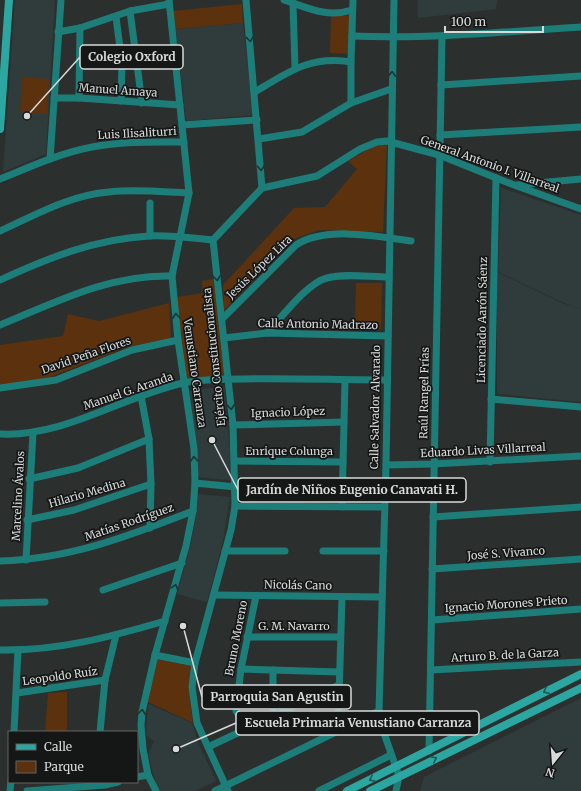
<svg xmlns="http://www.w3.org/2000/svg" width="581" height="791" font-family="Merriweather,serif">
<rect width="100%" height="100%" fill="#2b302f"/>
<!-- built -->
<g fill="#303c3b">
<path d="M15,0H55L46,154L3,172Z"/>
<path d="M418,0H497L496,9L418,18Z"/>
<path d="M243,23L253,115L186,121L176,29Z"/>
<path d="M501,188L581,215V309L562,302L498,272Z"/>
<path d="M497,272L562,303L581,309V402L499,394L497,391Z"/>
<path d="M224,386L230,452V480L197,477L188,391Z"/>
<path d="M197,494L230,497L223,541L207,602L177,594L191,543L196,514Z"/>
<path d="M581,698V791H420L424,777Z"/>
<path d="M148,704L192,723L198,742L216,781L195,791H158L148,755L154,741L146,735Z"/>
</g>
<!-- green -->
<g fill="#5b310e">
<path d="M242,4L243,23L175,29L173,11Z"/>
<path d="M356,15L355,54L330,53L331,16Z"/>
<path d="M22,77L49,79L47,114L20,112Z"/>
<path d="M387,143L383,232L319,230L294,239L224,310L223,285L294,208L325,207L357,169L348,161L372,147Z"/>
<path d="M214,279L224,376L184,379L177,297L203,293L202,281Z"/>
<path d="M356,283H382L381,329H355Z"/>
<path d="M169,303L171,339L131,346L37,382L0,385V345L63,336L68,314L99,321Z"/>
<path d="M157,659L191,666C189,686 190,704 193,723L146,701Z"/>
<path d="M67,692V732H45L48,693Z"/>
</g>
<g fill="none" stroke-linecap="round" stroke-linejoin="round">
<!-- street -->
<g stroke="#1d7e79" stroke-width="7">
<path d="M284,0C308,8 327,18 352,10"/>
<path d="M394,0L386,465L379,711L385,736L399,776L396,791"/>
<path d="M293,3L295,68"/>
<path d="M130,11L142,103"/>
<path d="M116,17L122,63L121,101"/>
<path d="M58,32L80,28L130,11L169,4"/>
<path d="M352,36C429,39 505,32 581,27"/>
<path d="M351,62L353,0"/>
<path d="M441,85L581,76"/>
<path d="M255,92C288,72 311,55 351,62V103"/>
<path d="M54,98H79L180,105"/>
<path d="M79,98L80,28"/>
<path d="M182,125L257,120"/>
<path d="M440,135L581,127"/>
<path d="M259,139L302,132L351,103L391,89"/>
<path d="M50,159L61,0"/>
<path d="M0,179C30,167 60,153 92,147C122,141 154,142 184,142"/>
<path d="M517,185L581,179"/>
<path d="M262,188L317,176L360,149L377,142L387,141L439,155L514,185L581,209"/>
<path d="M0,231C35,215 70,195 109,192C135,189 163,192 189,193"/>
<path d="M150,236V203"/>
<path d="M0,280C48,258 95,239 149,236C170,235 192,238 213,240"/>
<path d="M222,319L296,245C325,226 377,236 411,241"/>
<path d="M0,325C56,302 110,274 172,276"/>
<path d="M267,333C282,317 307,283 327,278C346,273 369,277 389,277"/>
<path d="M224,338L267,333L388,336"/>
<path d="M0,388L56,380L132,350L178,340"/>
<path d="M141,396L149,439L151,484L150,528"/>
<path d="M491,399L581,407"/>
<path d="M233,425L344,422"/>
<path d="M0,434C65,437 121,397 183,383C202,379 224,379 243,379C291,378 339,380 386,380"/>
<path d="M235,461L343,462"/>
<path d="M490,462L496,178"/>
<path d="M386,465L433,464L581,456"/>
<path d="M29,479L78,468L149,439"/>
<path d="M195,483L236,487"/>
<path d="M235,506L384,507"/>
<path d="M342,507L345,380"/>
<path d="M433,517L581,507"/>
<path d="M27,520L74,510L151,484"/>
<path d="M225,551H285"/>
<path d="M323,551H384"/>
<path d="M26,560L33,433"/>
<path d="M0,561C70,559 129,536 193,511"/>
<path d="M432,569L581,559"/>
<path d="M103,590L182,563"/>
<path d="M214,595L382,597"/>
<path d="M0,603L45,602"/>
<path d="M432,620L581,609"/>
<path d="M247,637H340"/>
<path d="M0,650C58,651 110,637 165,621"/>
<path d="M155,655L195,663"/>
<path d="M241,669L339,672"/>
<path d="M273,670V717"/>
<path d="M431,670L581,662"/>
<path d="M17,693L105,680"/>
<path d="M248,729L236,711L241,669L256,596"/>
<path d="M338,731L342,597"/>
<path d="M14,732L18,650"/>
<path d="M100,732L105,680L116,635"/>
<path d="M208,747L339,685"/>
<path d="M429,751L442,36"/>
<path d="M137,777L148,775"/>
<path d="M10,791L11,782"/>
<path d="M27,791L105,785L118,782"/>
<path d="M156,791L148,775L143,749L141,725L142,712L155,655L186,546L193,511L195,483L194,449L178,340L172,276L189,193L169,0"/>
<path d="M215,791L379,711"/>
<path d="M228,791L197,723L192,687L195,663L231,530L235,506L233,425L213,240L262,188L246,0"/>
<path d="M319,791L391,755"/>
</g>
<!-- secondary -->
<g stroke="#2ca6a0" stroke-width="8">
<path d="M0,129L9,0"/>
<path d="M347,791L581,674"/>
<path d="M370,791L581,688"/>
</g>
</g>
<!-- one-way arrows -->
<defs><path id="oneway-chevron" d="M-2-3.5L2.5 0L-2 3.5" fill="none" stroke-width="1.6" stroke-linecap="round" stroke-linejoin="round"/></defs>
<g stroke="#173634">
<use href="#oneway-chevron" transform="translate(250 39) rotate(84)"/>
<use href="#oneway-chevron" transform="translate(392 74) rotate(-88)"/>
<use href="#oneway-chevron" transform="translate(261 168) rotate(86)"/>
<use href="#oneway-chevron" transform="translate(217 278) rotate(83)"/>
<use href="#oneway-chevron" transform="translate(176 316) rotate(-95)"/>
<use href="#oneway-chevron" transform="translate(231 407) rotate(85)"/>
<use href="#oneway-chevron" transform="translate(194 459) rotate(-93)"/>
<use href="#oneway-chevron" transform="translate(175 587) rotate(-74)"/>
<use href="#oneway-chevron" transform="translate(142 712) rotate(-83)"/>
</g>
<g stroke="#1f5755">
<use href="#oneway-chevron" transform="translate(546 691) rotate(153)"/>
<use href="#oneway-chevron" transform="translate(434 759) rotate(-26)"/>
<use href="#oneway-chevron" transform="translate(372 779) rotate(153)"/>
</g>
<g text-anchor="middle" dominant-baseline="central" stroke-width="3.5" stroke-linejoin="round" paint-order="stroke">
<!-- street labels -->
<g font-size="11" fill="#d8dada" stroke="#151717">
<text transform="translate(118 90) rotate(4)">Manuel Amaya</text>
<text transform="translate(137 133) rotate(-3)">Luis Ilisaliturri</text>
<text transform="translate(490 164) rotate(20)">General Antonio I. Villarreal</text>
<text transform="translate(259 267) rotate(-44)">Jesús López Lira</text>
<text transform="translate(482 320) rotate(-89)">Licenciado Aarón Sáenz</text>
<text transform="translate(318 324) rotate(1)">Calle Antonio Madrazo</text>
<text transform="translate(86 355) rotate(-19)">David Peña Flores</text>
<text transform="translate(214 357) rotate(-96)">Ejército Constitucionalista</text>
<text transform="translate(195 373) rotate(82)">Venustiano Carranza</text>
<text transform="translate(128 391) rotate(-19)">Manuel G. Aranda</text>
<text transform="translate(424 393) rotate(-89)">Raúl Rangel Frías</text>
<text transform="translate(375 407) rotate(-89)">Calle Salvador Alvarado</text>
<text transform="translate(288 412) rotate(-2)">Ignacio López</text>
<text transform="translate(483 450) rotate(-3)">Eduardo Livas Villarreal</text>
<text x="289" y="451">Enrique Colunga</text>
<text transform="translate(87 493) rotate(-16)">Hilario Medina</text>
<text transform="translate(18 496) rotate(-87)">Marcelino Ávalos</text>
<text transform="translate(129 522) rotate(-19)">Matías Rodríguez</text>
<text transform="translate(506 553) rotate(-4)">José S. Vivanco</text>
<text transform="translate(298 585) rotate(1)">Nicolás Cano</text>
<text transform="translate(506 604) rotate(-4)">Ignacio Morones Prieto</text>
<text x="294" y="626">G. M. Navarro</text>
<text transform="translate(236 638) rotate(-79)">Bruno Moreno</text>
<text transform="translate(505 655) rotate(-3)">Arturo B. de la Garza</text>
<text transform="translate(60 676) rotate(-8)">Leopoldo Ruíz</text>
</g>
</g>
<!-- callouts -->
<path fill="none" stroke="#d8dada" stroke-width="1.5" d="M27 116L80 57M212 440L238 490M183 626L202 697M176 749L236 723"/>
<g fill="#d8dada" stroke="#151717" stroke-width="1.5">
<circle cx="27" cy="116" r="4"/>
<circle cx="212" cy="440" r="4"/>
<circle cx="183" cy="626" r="4"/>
<circle cx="176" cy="749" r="4"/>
</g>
<g fill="#151717" stroke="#d8dada" stroke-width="1.5">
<rect x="80" y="45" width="103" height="24" rx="4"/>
<rect x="238" y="478" width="228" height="24" rx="4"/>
<rect x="202" y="685" width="149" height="24" rx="4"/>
<rect x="236" y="711" width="243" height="24" rx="4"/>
</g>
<g font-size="12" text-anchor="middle" font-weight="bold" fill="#d8dada">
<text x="132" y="61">Colegio Oxford</text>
<text x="352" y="494">Jardín de Niños Eugenio Canavati H.</text>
<text x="277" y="701">Parroquia San Agustin</text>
<text x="358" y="727">Escuela Primaria Venustiano Carranza</text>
</g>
<!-- legend -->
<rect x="8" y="731" width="130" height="52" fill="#151717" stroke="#636565"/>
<rect x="16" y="744" width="20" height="6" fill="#2ca6a0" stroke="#636565"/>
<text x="44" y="751" font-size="12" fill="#d8dada">Calle</text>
<rect x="16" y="761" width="20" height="12" fill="#5b310e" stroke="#636565"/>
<text x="44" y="771" font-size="12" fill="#d8dada">Parque</text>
<!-- north arrow -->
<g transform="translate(553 763) rotate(197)" stroke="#151717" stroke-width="3" paint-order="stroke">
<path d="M0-3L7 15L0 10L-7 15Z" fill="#d8dada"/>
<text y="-6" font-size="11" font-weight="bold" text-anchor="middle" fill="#d8dada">N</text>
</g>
<!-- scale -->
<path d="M445 26v6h98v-6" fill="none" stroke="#d8dada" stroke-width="2"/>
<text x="451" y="26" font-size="12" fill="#d8dada" stroke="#151717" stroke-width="3" paint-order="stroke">100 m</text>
</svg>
